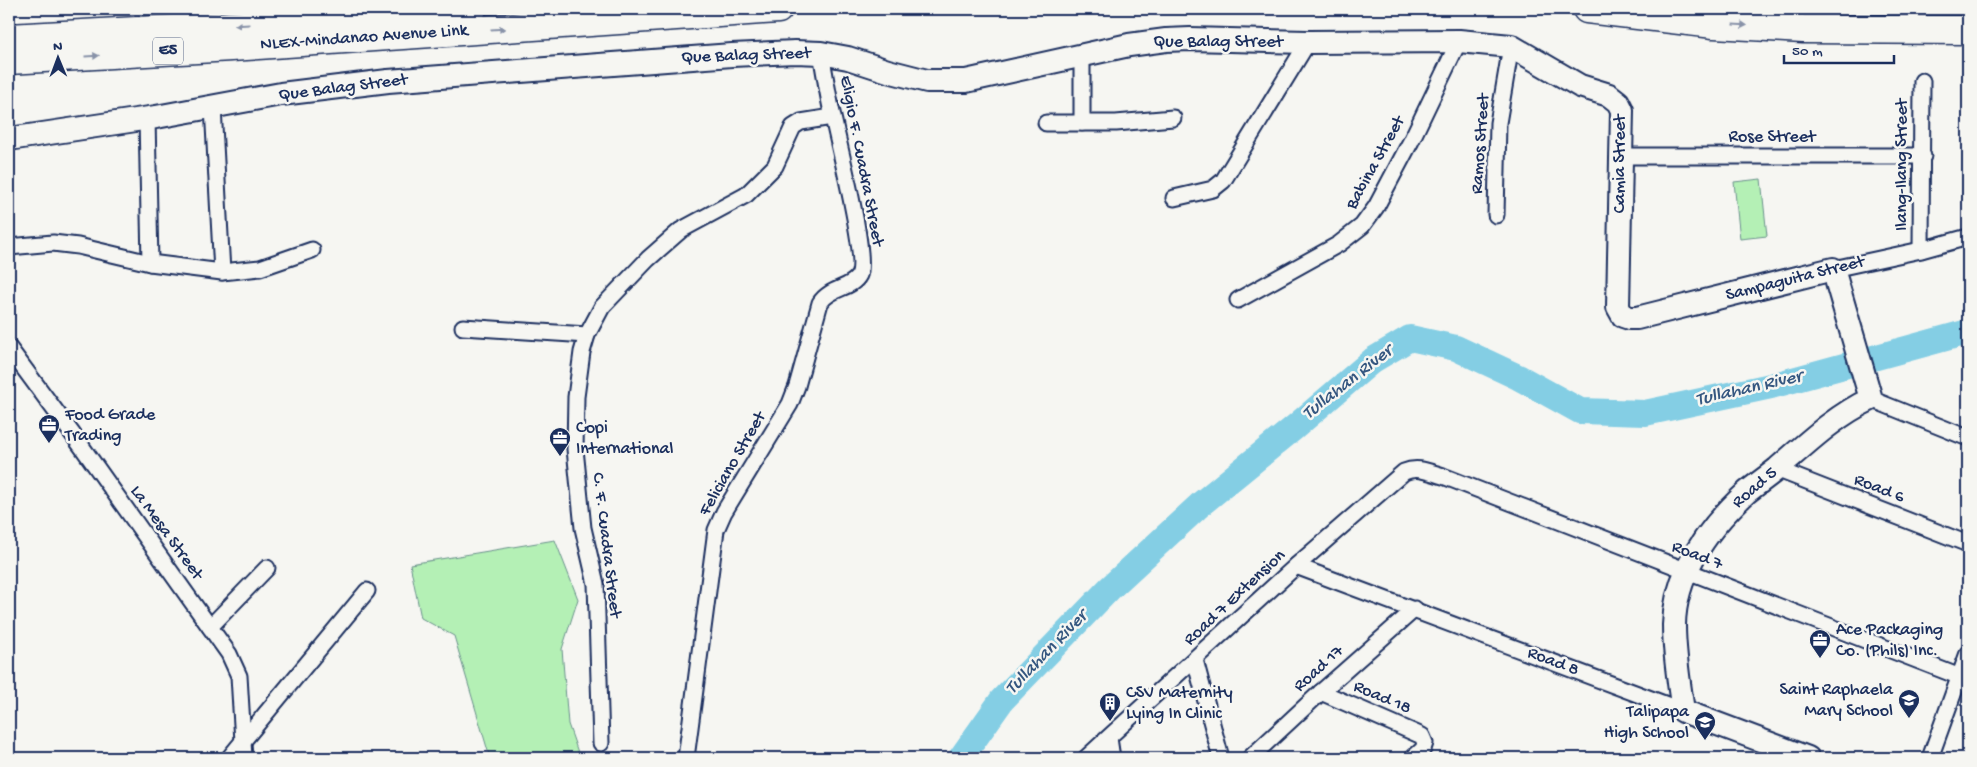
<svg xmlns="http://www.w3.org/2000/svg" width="1977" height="767" font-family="'Gochi Hand',sans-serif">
<rect width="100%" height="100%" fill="#f6f6f2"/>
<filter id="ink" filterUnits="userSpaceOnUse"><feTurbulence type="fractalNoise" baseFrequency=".02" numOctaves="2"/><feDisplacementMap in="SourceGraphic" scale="10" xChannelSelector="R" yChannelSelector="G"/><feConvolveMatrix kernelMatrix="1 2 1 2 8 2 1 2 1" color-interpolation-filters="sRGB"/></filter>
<g filter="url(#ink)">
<!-- green -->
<g fill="#b4f0b5" stroke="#68908a">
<path d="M1761,179L1767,236L1740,239L1734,182Z"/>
<path d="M555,540L578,599L562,649L568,724L580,758H490L454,636L421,618L410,564Z"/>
</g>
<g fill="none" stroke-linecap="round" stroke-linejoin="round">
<!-- river -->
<path stroke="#84cee4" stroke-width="26" d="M961,758L1002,700L1110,588L1202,503L1295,427L1373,360L1410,338L1456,348L1518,377L1580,411L1645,413L1771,386L1968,332"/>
<!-- street casing -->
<g stroke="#1b2f5e" stroke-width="19">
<g id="street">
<path d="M1082,55V123"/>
<path d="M213,107L222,272"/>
<path d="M147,118L150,263"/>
<path d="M1046,123H1116L1173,118"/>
<path d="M1622,156H1923"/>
<path d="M1174,198L1213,189L1223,181L1308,42"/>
<path d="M1496,215L1498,123L1511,46"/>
<path d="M9,247L53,243L78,246L150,263L222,272L260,268L312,250"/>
<path d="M1921,250L1922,81"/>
<path d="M1833,269L1921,250L1968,237"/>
<path d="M1238,300L1339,244L1362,226L1376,207L1411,141L1459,41"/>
<path d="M463,327L587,335"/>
<path d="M9,348L82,447L229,654L239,676L244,758"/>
<path d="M1871,399L1968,438"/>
<path d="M1776,469L1968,544"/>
<path d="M1296,566L1683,711"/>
<path d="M210,627L267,568"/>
<path d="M1195,660L1221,758"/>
<path d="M1321,692L1422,736L1425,743L1423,749L1413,758"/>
<path d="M1109,738L1112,758"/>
<path d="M601,743L596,584L583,528L575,449L576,397L582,352L587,335L602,307L648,259L681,230L746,195L775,166L793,127L801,122L832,117"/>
<path d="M229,758L367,591"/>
<path d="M686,758L716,530L724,512L790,404L797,386L820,303C830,287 852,289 859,275C868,256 838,143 833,117C828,96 825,75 821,53"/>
<path d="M1086,758L1296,566L1404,472C1418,466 1429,472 1443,476L1968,680"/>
<path d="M1250,758L1321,692L1415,609"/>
<path d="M1930,758L1968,653"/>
</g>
</g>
<!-- secondary casing -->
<g stroke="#1b2f5e" stroke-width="26">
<path id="secondary" d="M9,139L156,117L281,94L388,81L732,55L795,52L821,53L848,58L888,71L927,81H966L1129,45L1166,40L1190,39L1308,42L1459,41L1511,46L1580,86L1609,95L1618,102L1622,110L1618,307L1623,316L1629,318H1637L1833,269L1871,399C1835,416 1807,443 1777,469C1767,477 1757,484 1747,492C1710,526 1675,571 1674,625C1674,654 1679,683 1683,711L1808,758"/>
</g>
<!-- highway casing -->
<g stroke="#1b2f5e" stroke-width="31">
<g id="highway">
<path d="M1587,9L1714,24L1803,29L1968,30"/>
<path d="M9,38L229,26L472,9"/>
<path d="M9,60L231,47L778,9"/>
</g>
</g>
<!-- street -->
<use href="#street" stroke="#f6f6f2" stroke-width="15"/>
<!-- secondary -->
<use href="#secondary" stroke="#f6f6f2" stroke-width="22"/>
<!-- highway -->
<use href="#highway" stroke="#f6f6f2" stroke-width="28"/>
</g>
<!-- one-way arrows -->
<defs><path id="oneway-solid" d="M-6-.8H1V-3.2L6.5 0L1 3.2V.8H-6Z" transform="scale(1.25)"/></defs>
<g fill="#8892a8">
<use href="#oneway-solid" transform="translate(242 25) rotate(176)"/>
<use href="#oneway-solid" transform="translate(1740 25) rotate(3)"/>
<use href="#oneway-solid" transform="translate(498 29) rotate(-4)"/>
<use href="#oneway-solid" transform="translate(92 56) rotate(-3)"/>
</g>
</g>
<!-- icons -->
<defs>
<g id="office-pin" transform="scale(1.125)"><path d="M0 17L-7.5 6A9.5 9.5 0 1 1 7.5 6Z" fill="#1b2f5e" stroke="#f6f6f2"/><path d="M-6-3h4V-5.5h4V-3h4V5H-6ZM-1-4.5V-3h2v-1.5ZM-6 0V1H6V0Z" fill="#fff"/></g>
<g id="school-pin" transform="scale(1.125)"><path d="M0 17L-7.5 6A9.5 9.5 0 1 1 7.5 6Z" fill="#1b2f5e" stroke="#f6f6f2"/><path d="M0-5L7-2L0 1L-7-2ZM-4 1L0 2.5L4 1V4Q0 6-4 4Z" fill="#fff"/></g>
<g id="building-pin" transform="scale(1.125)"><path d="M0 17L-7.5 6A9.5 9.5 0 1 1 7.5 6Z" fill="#1b2f5e" stroke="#f6f6f2"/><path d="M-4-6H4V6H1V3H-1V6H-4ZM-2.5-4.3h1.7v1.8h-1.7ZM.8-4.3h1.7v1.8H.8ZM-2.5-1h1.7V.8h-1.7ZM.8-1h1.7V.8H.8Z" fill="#fff"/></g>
</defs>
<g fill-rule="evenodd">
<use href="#office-pin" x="49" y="425"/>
<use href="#office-pin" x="560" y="438"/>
<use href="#office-pin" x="1820" y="640"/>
<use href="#school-pin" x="1909" y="700"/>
<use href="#building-pin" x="1110" y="703"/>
<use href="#school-pin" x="1705" y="722"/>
</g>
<g text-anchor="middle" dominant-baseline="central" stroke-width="5" stroke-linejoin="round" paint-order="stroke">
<!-- shield labels -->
<rect fill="#f6f6f2" stroke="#5d6b8a" stroke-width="1" x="153" y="37.5" width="30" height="27" rx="4"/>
<g font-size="16" font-weight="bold" fill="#1b2f5e">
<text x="168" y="51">E5</text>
</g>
<!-- street labels -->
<g font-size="18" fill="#1b2f5e" stroke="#f6f6f2">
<text transform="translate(364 38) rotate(-4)">NLEX-Mindanao Avenue Link</text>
<text x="1218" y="42">Que Balag Street</text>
<text transform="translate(746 56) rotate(-2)">Que Balag Street</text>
<text transform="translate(343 88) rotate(-7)">Que Balag Street</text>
<text x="1772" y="137">Rose Street</text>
<text transform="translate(1481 144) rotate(-86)">Ramos Street</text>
<text transform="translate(861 161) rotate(79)">Eligio F. Cuadra Street</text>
<text transform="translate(1376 163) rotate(-61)">Babina Street</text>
<text transform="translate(1620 164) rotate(-90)">Camia Street</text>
<text transform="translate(1902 165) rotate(-90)">Ilang-Ilang Street</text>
<text transform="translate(1795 279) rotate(-14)">Sampaguita Street</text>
<text transform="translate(733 464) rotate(-60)">Feliciano Street</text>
<text transform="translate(1755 488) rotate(-41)">Road 5</text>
<text transform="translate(1879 489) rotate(21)">Road 6</text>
<text transform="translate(166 533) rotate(54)">La Mesa Street</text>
<text transform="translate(606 545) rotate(83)">C. F. Cuadra Street</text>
<text transform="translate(1697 556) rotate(21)">Road 7</text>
<text transform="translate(1235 598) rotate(-43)">Road 7 Extension</text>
<text transform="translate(1553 662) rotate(21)">Road 8</text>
<text transform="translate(1319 669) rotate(-42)">Road 17</text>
<text transform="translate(1382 698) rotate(23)">Road 18</text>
</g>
<!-- poi labels -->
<g font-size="18" fill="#1b2f5e" stroke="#f6f6f2" text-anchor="start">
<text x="65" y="415">Food Grade<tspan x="65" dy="21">Trading</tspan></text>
<text x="576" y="428">Copi<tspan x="576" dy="21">International</tspan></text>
<text x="1836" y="630">Ace Packaging<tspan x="1836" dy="21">Co. (Phils) Inc.</tspan></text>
<text x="1893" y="690" text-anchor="end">Saint Raphaela<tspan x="1893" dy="21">Mary School</tspan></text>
<text x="1126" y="693">CSV Maternity<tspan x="1126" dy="21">Lying In Clinic</tspan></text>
<text x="1689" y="712" text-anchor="end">Talipapa<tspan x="1689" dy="21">High School</tspan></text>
</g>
<!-- water labels -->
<g font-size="19" font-style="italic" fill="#355780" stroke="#f6f6f2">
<text transform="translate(1348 383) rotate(-38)">Tullahan River</text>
<text transform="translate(1749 389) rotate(-13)">Tullahan River</text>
<text transform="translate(1047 653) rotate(-46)">Tullahan River</text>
</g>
</g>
<!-- margin -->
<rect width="1977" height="767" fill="none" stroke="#f6f6f2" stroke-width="30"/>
<rect x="15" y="15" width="1947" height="737" fill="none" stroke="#1b2f5e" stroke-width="2" filter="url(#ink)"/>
<!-- north arrow -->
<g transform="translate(58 58) rotate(359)" stroke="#f6f6f2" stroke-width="4" paint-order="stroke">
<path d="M0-4L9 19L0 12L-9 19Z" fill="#1b2f5e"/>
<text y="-8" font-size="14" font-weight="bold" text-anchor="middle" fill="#1b2f5e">N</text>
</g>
<!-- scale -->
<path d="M1784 55v8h110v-8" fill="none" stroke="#1b2f5e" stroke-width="2.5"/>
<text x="1792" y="55" font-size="15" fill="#1b2f5e" stroke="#f6f6f2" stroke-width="4" paint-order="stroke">50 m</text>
</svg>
